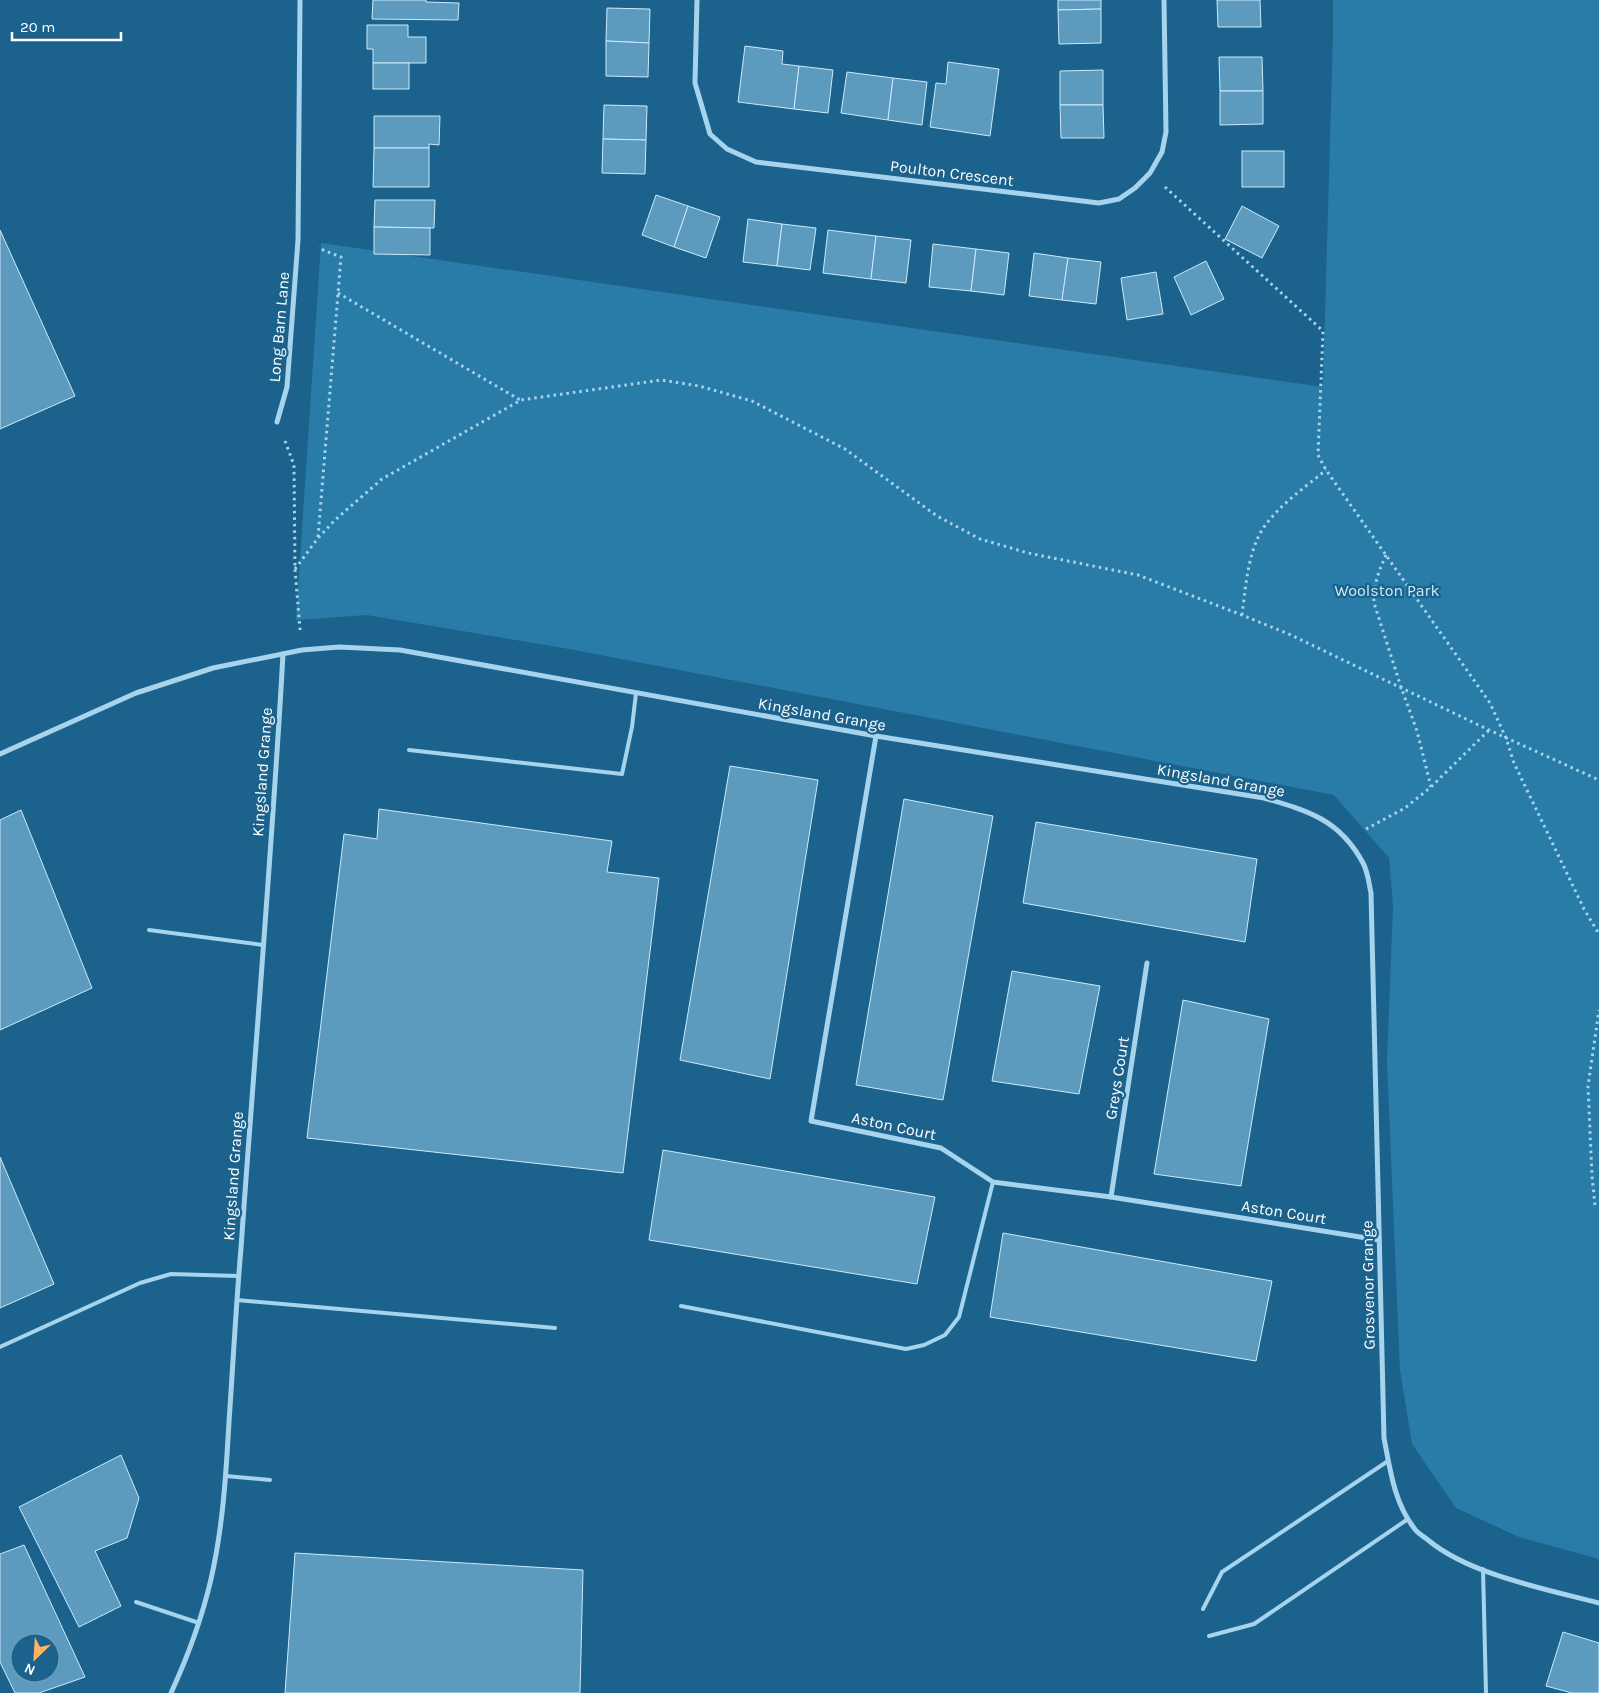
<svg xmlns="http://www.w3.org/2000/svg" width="1599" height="1693" font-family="Karla,sans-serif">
<rect width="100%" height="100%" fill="#1b628c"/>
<!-- green -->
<path fill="#2a7ca8" d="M1333,0H1599V1559L1519,1537L1456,1508L1412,1444L1400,1370L1387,1063L1393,906L1389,858L1334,795L569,649L367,615L296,620L321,243L1323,387L1333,34Z"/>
<!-- building -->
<g fill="#5c9bbe" stroke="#cceafa" fill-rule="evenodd">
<path d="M373,0H426V2L459,3L458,20L372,19Z"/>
<path d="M1058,0H1101V9L1058,10Z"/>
<path d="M1217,0H1260L1261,27H1218Z"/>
<path d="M607,8L650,9L649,43L606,41Z"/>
<path d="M1101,9V43L1059,44L1058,10Z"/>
<path d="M367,25H408V37H426V63H373V49H367Z"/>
<path d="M606,41L649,43L648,77L606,76Z"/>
<path d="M745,46L783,51L782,64L799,66L794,109L738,102Z"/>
<path d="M1219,57H1262L1263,91H1220Z"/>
<path d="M948,62L999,69L990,136L930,127L936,83L946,84Z"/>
<rect x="373" y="63" width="36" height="26"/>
<path d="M799,66L833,70L828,113L794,109Z"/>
<path d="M1103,70V105H1060V71Z"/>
<path d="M847,72L893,78L888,120L841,113Z"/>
<path d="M893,78L927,82L922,125L888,120Z"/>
<path d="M1220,91H1263V124L1220,125Z"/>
<path d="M604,105L647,106L646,140L603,139Z"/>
<path d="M1060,105H1103L1104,138H1061Z"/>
<path d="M374,116H440L439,145L429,144V148H374Z"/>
<path d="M603,139L646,140L645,174L602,173Z"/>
<path d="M374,148H429V187H373Z"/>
<rect x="1242" y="151" width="42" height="36"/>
<path d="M656,195L688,206L674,247L642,235Z"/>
<path d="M375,200H435L434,228L374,227Z"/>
<path d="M688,206L720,217L706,258L674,247Z"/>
<path d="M1242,206L1279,226L1262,258L1225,239Z"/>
<path d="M748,219L782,224L777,266L743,262Z"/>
<path d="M782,224L816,228L810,270L777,266Z"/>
<path d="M374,227L430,228V255L374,254Z"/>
<path d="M0,230L75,396L0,429Z"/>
<path d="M828,230L876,236L871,279L823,273Z"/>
<path d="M876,236L911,240L906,283L871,279Z"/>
<path d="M933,244L976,249L971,291L929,287Z"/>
<path d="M976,249L1009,253L1004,295L971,291Z"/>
<path d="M1034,253L1068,258L1062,300L1029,296Z"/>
<path d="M1068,258L1101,262L1096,304L1062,300Z"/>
<path d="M1206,261L1224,299L1191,315L1174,277Z"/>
<path d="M1156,272L1163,314L1127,320L1121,278Z"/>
<path d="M730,766L818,780L770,1079L680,1060Z"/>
<path d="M904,799L993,816L943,1100L856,1085Z"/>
<path d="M379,809L612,841L607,872L659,878L623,1173L307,1138L344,834L377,839Z"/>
<path d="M21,810L92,988L0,1030V820Z"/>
<path d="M1036,822L1257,859L1245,942L1023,903Z"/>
<path d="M1012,971L1100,986L1079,1094L992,1081Z"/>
<path d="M1183,1000L1269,1019L1241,1186L1154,1174Z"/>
<path d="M663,1150L935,1197L917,1284L649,1240Z"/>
<path d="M0,1157L54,1284L0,1308Z"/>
<path d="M1003,1233L1272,1281L1256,1361L990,1317Z"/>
<path d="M121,1455L139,1498L127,1538L95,1551L121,1606L79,1627L19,1507Z"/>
<path d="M24,1545L85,1677L39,1693H15L0,1662V1554ZM20,1643H50V1673H20Z"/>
<path d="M295,1553L583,1570L580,1693H285Z"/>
<path d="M1563,1632L1599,1643V1693H1572L1546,1686Z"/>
</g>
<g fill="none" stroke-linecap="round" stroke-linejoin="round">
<!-- path -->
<g stroke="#a6d4ed" stroke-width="3" stroke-dasharray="2.5 4" stroke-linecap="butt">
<path d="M1165,187L1323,331L1318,455L1326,470L1490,703L1506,738L1514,763L1584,909L1599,934"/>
<path d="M338,293L520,400"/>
<path d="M285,441L294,465L295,569L300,630"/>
<path d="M318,537L341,257L318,248"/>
<path d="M1386,555C1379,571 1373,585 1374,603L1401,687L1417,731L1431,787"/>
<path d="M295,569L318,538L335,520L382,479L521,400L661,380L699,386L752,401L845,449L937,516L980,539L1028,553L1138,575L1242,615L1291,635L1489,730L1599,780"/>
<path d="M1242,615C1245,592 1247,565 1256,542C1268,512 1302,490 1326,470"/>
<path d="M1366,829L1405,808L1431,787L1489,730"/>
<path d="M1595,1205L1592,1176L1588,1086L1599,1010"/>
</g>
<!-- service -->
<g stroke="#a6d4ed" stroke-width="4">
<path d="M409,750L622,774L632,727L636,693"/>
<path d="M149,930L263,945"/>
<path d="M237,1300L555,1328"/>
<path d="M681,1306L906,1349L924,1345L945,1335L959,1317L993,1182"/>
<path d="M0,1347L140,1283L171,1274L238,1276"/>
<path d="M226,1476L270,1480"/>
<path d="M1483,1569L1486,1693"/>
<path d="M136,1602L199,1623"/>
<path d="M1203,1609L1222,1572L1388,1461"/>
<path d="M1209,1636L1254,1624L1408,1519"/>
</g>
<!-- minor -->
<g stroke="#a6d4ed" stroke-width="5">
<path d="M697,0L695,83L710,134L727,149L756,162L1099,203L1119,199L1135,188L1150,173L1162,152L1166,132L1164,0"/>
<path d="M277,422L287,387L298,240L300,0"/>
<path d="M876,736L811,1121L941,1148L993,1182L1111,1197L1379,1240"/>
<path d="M0,754L136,693L213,668L302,650L339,647L400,650L876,736L1264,798C1309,811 1340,820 1363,863C1368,872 1369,884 1371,893L1384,1438C1390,1469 1394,1502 1414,1528C1417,1533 1423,1536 1428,1540C1470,1575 1546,1589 1599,1603"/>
<path d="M1111,1197L1147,963"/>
<path d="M171,1693C188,1656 202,1618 211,1579C223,1527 226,1474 229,1422C233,1364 236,1306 241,1248C255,1050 272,852 283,654"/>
</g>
</g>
<g text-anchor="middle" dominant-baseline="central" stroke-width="4.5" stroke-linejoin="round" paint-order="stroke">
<!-- street labels -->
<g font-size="16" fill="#fff" stroke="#1b628c">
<text transform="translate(952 173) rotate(7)">Poulton Crescent</text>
<text transform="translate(279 327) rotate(-85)">Long Barn Lane</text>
<text transform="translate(822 714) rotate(10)">Kingsland Grange</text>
<text transform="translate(262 772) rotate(-86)">Kingsland Grange</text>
<text transform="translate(1221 780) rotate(10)">Kingsland Grange</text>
<text transform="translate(1117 1078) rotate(-81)">Greys Court</text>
<text transform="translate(894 1126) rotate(12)">Aston Court</text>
<text transform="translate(233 1176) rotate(-86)">Kingsland Grange</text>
<text transform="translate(1284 1212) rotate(9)">Aston Court</text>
<text transform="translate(1368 1285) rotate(-91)">Grosvenor Grange</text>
</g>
<!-- park labels -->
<g font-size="16" fill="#cceafa" stroke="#1b628c">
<text x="1387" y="590">Woolston Park</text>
</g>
</g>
<!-- north arrow -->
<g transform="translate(35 1658) rotate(205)"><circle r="24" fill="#1b628c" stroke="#76a1ba"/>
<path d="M0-4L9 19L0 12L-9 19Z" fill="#ffb463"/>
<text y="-8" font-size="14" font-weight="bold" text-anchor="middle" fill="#ffffff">N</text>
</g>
<!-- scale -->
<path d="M12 32v8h109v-8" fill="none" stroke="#ffffff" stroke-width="2.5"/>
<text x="20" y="32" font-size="15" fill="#ffffff" stroke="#1b628c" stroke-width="4" paint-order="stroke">20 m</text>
</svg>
